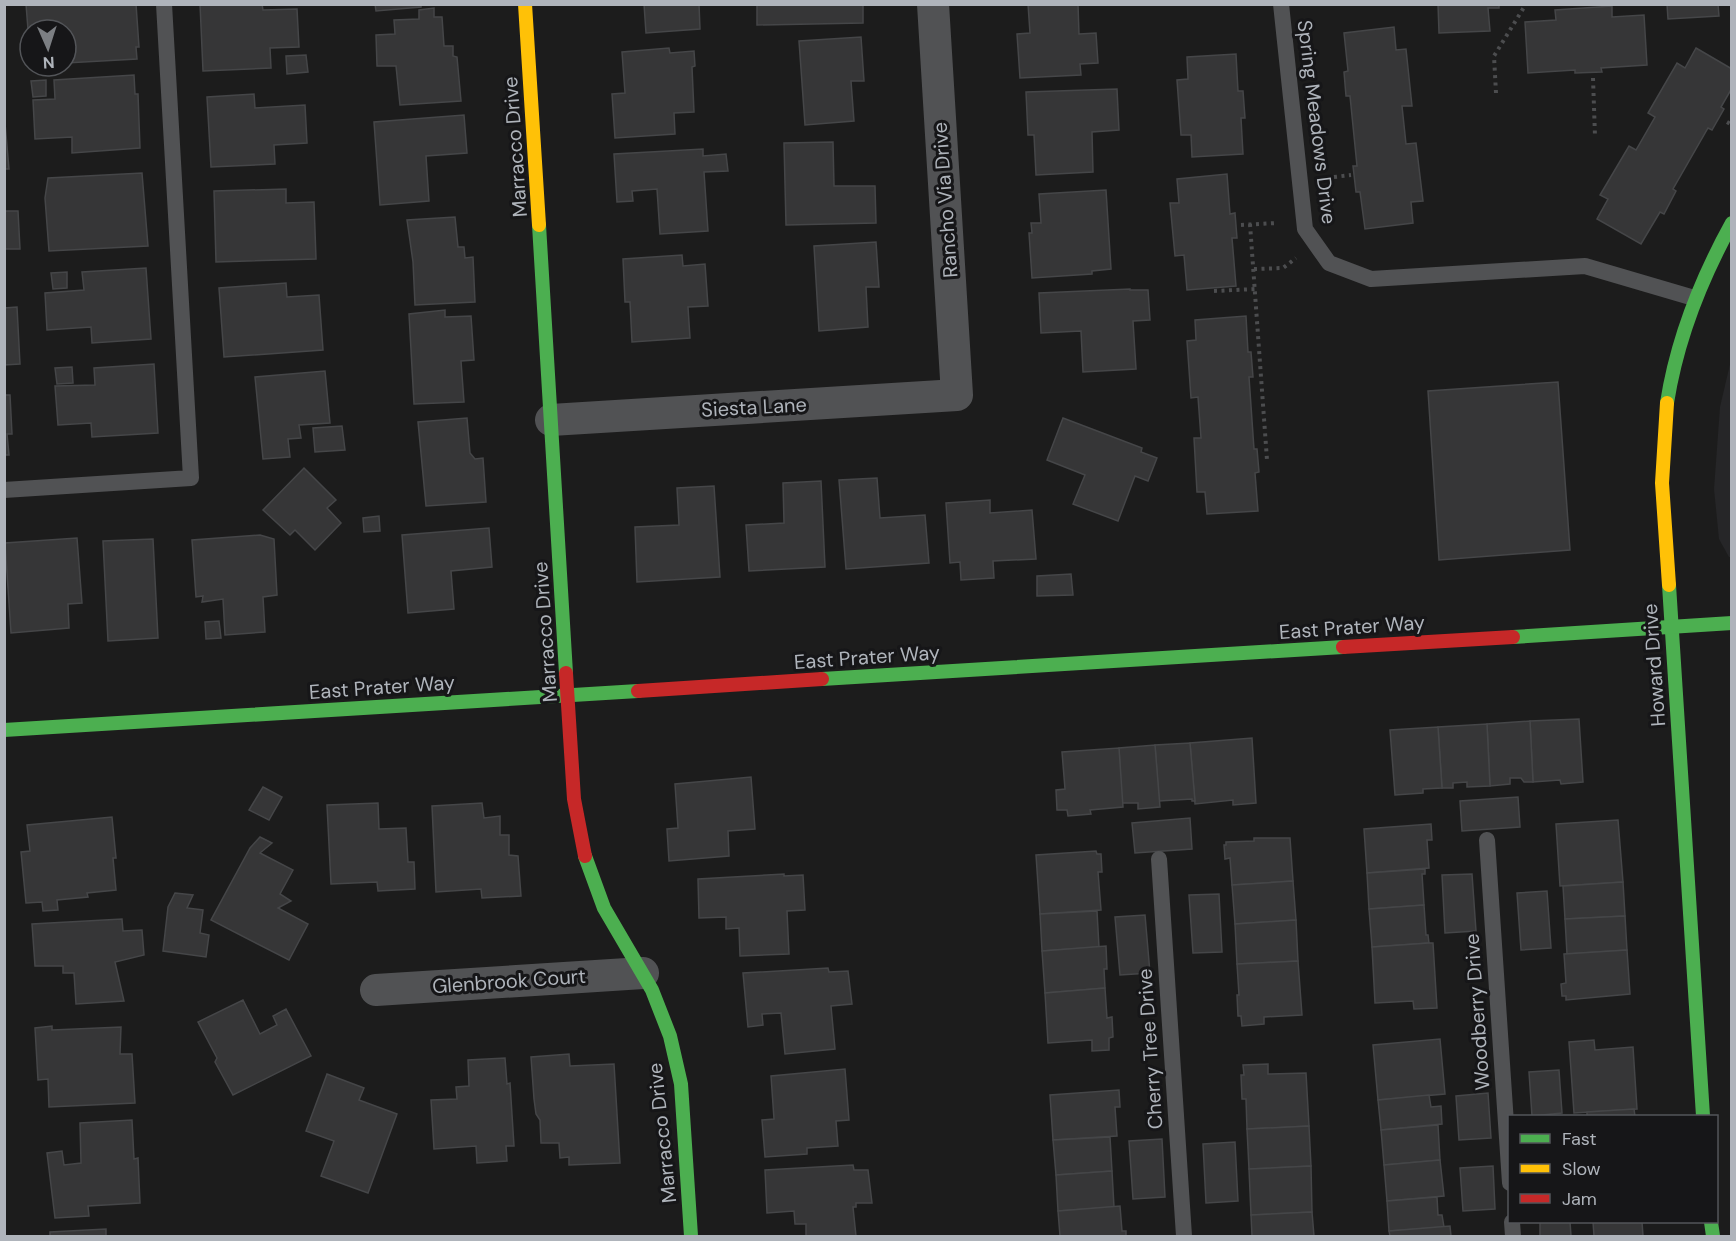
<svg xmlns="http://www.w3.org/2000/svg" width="1736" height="1241" font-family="'DM Sans',sans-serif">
<rect width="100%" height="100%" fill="#1c1c1c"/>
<!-- built -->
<path fill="#262628" d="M1731,360V557H1729L1719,539L1714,489L1720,407Z"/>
<!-- building -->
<g fill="#363637" stroke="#454648" stroke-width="1.5">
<path d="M26,4H136L139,47H136L137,59L66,63V30H30V55Z"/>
<path d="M200,4H262L263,10L297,9L299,47L270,48L271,68L203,71Z"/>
<path d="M375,4H421V7L376,11Z"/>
<path d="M644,4H699L700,29L646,33Z"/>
<path d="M757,4H863V23L757,25Z"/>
<path d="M1028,4H1078L1079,34L1096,33L1098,63L1080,64L1081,75L1020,78L1017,34L1030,33Z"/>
<path d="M1438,4H1499V8H1488L1490,31L1439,33Z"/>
<path d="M1667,4H1718L1719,16L1668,19Z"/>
<path d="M1612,6V17L1644,15L1647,65L1601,68L1602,72L1575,73V70L1528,73L1525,22L1556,20L1555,10Z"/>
<path d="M434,8V17H442L444,46H453V56L457,57L461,101L400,105L396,66H377L376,35L395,34L394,20L419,19V10Z"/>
<path d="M1394,27L1396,50L1406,49L1412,106H1402L1406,144L1416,143L1423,201L1411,202L1413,223L1365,229L1360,192H1356L1353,166H1357L1350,96H1346L1344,72L1348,71L1344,33Z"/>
<path d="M861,37L864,81H851L854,121L805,125L799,41Z"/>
<path d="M669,48L670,53L694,51L695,66L692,67L694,112L674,113L675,134L615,138L612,94L625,93L622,52Z"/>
<path d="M1696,48L1732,69V88L1721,107L1724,109L1712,130L1708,128L1673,189L1676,191L1664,214L1660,212L1641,244L1597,219L1608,199L1600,195L1629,146L1636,150L1655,117L1648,113L1677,63L1685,68Z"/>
<path d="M1236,54L1238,91H1243L1245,118H1241L1243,154L1192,157L1191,135H1181L1177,80L1188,79L1187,57Z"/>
<path d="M306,55L308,72L287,74L286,56Z"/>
<path d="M134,75L135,94H138L140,148L72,153V137L35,139L33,100L55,99L54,80Z"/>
<path d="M46,80V96L33,97L31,81Z"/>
<path d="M1117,89L1119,130L1092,132L1093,172L1036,175L1034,135H1028L1026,92Z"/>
<path d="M254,94L255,108L305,105L307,143L274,145L275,164L211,167L207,97Z"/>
<path d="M4,112L9,169H4Z"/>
<path d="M464,115L467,153L426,156L429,201L380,205L374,122Z"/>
<path d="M833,142L834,186H875L876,223L786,225L784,143Z"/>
<path d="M703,149V156L726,154L728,171L704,172L708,231L660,234L657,189L632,191L633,201L617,202L614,154Z"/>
<path d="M142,173L148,246L49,251L45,198L48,178Z"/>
<path d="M1227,174L1230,214L1235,213L1237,238H1232L1236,286L1187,290L1184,255L1175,256L1170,203H1179L1177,179Z"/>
<path d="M286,189V203L314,202L316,259L216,262L214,191Z"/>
<path d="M1106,190L1111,269L1092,271V274L1032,278L1029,233H1032L1031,223H1041L1039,194Z"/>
<path d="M4,211H18L20,249H4Z"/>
<path d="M455,217L458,247H464L465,258L473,257L475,302L415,305L413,262L407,220Z"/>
<path d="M876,242L879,287H866L868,327L819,331L814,246Z"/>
<path d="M682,255L683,266L705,264L708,306L688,307L690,338L632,342L630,302H625L623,259Z"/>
<path d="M146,268L151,339L92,343L91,327L47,330L45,293L84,290L82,272Z"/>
<path d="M67,272V288L53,289L51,273Z"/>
<path d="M286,283L287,297L319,295L323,350L224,357L219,288Z"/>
<path d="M1130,289V290H1148L1150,320L1133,321L1136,369L1083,372L1081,331L1041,333L1039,293Z"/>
<path d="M17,307L20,364L4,365V308Z"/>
<path d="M445,310V317L471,316L474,360L461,361L464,402L414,404L409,314Z"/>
<path d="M1246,316L1248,352H1251L1253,377H1249L1254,449H1257L1259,472L1255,473L1258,511L1207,514L1205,492H1197L1194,438H1201L1198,397L1191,398L1187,341L1196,340L1195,320Z"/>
<path d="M154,364L158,433L92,437L91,423L58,425L55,386L95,385L94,368Z"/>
<path d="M72,367L73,383L57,384L55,368Z"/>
<path d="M325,371L330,423L299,425L301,438L288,439L290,457L263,459L255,377Z"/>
<path d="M1558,382L1570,550L1439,560L1428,391Z"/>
<path d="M4,395H10L12,434H7L9,455H4Z"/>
<path d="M467,418L470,453L475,459L483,458L486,502L426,506L418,422Z"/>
<path d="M1063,418L1142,448L1141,452L1157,458L1148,481L1135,476L1118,521L1073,504L1085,475L1047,460Z"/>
<path d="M342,426L345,450L315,452L313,428Z"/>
<path d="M304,468L336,500L327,508L341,523L315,550L295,530L290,535L263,510Z"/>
<path d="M877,478L880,518L925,515L929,563L846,569L839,480Z"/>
<path d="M821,481L825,567L749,571L746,525L784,523L783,483Z"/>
<path d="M714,486L720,577L637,582L635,527L679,525L677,488Z"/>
<path d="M990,500V513L1032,510L1036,559L993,561L994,578L961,580L960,562L950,563L946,503Z"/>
<path d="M379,516L380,531L364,532L363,518Z"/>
<path d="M489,528L492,567L451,571L454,609L408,613L402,535Z"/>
<path d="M260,535L274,539L277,595L263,597L265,632L225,635L223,599L202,602L203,596L196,597L192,540Z"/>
<path d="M77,538L82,603L68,604L69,628L11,633L5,543Z"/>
<path d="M153,539L158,638L108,641L103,541Z"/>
<path d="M1071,574L1073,595L1037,596V576Z"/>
<path d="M219,621L221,638L206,639L205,622Z"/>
<path d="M1579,719L1583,782L1561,784L1560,780L1533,782L1530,721Z"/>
<path d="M1530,721L1533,782H1524L1521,778H1510V784L1490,786L1487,724Z"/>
<path d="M1487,724L1490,786L1467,787V782L1453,783V788H1442L1438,727Z"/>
<path d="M1438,727L1442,788L1423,789V793L1395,795L1390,730Z"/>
<path d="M1252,738L1256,803L1233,805V800L1195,804L1190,743Z"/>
<path d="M1190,743L1195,801H1192V799L1159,801L1155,745Z"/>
<path d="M1155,745L1160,807L1138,809V803H1122L1119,748Z"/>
<path d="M1119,748L1123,807L1090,810L1091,814L1068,816L1067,810H1057L1056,790L1065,789L1062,752Z"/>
<path d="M751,777L755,829L728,831L729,856L669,861L667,829L678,828L675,784Z"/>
<path d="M263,787L282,797L269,820L249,810Z"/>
<path d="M1518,797L1520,827L1462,831L1460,801Z"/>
<path d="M378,803L379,829L406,828L408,862H414L415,889L378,891L377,882L331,884L327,805Z"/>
<path d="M482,803L484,818L500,816V835H509V855L518,856L521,896L482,898L481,889L436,892L432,806Z"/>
<path d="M112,817L116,858H113L116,890L87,893L88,897L57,900L58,910L43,911L42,902L26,903L21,852L30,851L27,825Z"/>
<path d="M1190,818L1192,849L1135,853L1132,823Z"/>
<path d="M1618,820L1623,882L1560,886L1556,824Z"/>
<path d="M1431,824L1432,840H1427L1429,868L1367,873L1364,829Z"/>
<path d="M260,837L272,843L260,853L293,870L280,894L291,901L278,908L308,924L289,960L211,920L250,848Z"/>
<path d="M1254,838H1290L1293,881L1232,885L1230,858L1225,859L1224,845H1226V842L1254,841Z"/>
<path d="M1096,851L1097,854H1101L1102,872H1098L1101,910L1040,914L1036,855Z"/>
<path d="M1425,869V874H1422L1424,905L1369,909L1367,873Z"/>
<path d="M784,874V876L803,875L805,910L787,911L789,954L740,956L739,928L726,929V917L699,918L698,879Z"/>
<path d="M1472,874L1476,931L1445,933L1442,875Z"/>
<path d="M1293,881L1296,920L1235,924L1232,885Z"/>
<path d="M1623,882L1625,916L1565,919L1563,886Z"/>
<path d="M1547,891L1551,948L1521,950L1517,893Z"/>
<path d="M175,893L193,895L187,908L203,910L200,933L209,935L206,957L163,951L168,907Z"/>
<path d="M1219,894L1222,952L1193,953L1189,895Z"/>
<path d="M1424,905L1426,935H1428L1429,943L1372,947L1369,909Z"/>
<path d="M1097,911L1099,947L1042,951L1040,914Z"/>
<path d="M1145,915L1150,973L1120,975L1115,917Z"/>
<path d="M1625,916L1627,950L1567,954L1565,919Z"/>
<path d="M122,919L123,931L142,930L144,955L115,962L124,1001L76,1004L74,973H63V966H35L32,924Z"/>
<path d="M1296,920L1298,961L1237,964L1235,924Z"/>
<path d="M1429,943H1433L1437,1008L1414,1009L1413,1001L1375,1003L1372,947Z"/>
<path d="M1106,946L1107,969H1104L1105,988L1045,993L1042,951Z"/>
<path d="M1627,950L1630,994L1566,1000V996H1562L1561,984L1566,983L1564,954Z"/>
<path d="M1298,961L1302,1015L1264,1017V1024L1242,1026L1241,1016H1238L1237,995H1239L1237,964Z"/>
<path d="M828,968L829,972L848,971L852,1004L831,1006L835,1049L785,1054L781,1013L762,1014L763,1025L748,1027L743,973Z"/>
<path d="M1105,988L1107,1018L1112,1017L1113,1037L1109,1038V1050L1092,1051V1040L1048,1043L1045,993Z"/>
<path d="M243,1000L260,1034L277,1025L273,1016L286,1009L311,1056L233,1095L215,1062L217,1058L198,1022Z"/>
<path d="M52,1026V1030L121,1027L120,1054H132L135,1103L49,1107L48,1079L38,1080L35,1028Z"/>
<path d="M1440,1039L1445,1094L1378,1100L1373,1045Z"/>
<path d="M1594,1040L1595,1050L1633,1047L1637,1109L1574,1113L1569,1042Z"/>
<path d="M569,1054L570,1066L614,1064L620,1163L569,1165V1157L560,1158L559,1143H541L540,1120L536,1114L534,1099L531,1057Z"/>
<path d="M505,1058L507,1084L510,1083L514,1146H506L507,1161L477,1163L476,1146L434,1149L431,1100L457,1099L456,1087L469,1086L468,1060Z"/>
<path d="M1268,1064V1074L1306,1073L1309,1126L1247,1129L1246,1099H1242L1241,1075H1244L1243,1065Z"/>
<path d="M845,1069L849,1120L836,1121L838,1146L807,1148V1154L765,1157L762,1120L774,1119L771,1076Z"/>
<path d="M1559,1070L1562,1113L1532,1116L1529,1072Z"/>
<path d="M327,1074L364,1088L359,1100L397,1114L368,1193L321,1176L334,1141L306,1131Z"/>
<path d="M1119,1090L1120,1107H1115L1117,1136L1053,1140L1050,1095Z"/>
<path d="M1488,1093L1491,1138L1459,1140L1456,1096Z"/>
<path d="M1429,1095L1431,1107L1441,1106L1442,1124L1381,1130L1378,1100Z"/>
<path d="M1634,1109L1635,1116H1587V1112Z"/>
<path d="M132,1120L134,1159L138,1158L140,1203L88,1206L89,1216L55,1218L47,1153L62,1151L64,1165L81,1163L80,1123Z"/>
<path d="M1438,1125L1440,1160L1384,1165L1381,1130Z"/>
<path d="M1309,1126L1311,1166L1249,1169L1247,1129Z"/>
<path d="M1110,1137L1112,1171L1056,1175L1053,1140Z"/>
<path d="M1162,1139L1165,1197L1133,1199L1129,1141Z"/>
<path d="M1235,1142L1238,1201L1206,1203L1203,1144Z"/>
<path d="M1440,1160L1444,1196L1387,1201L1384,1165Z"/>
<path d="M853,1165L854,1170H868L872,1203H856V1207H853L856,1236H806V1224H795L794,1211L767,1213L765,1170Z"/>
<path d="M1311,1166L1312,1212L1251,1215L1249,1169Z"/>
<path d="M1493,1166L1495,1209L1463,1211L1460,1168Z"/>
<path d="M1112,1171L1114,1207L1058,1211L1056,1175Z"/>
<path d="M1437,1197L1438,1215H1442L1444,1227L1389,1231L1387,1201Z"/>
<path d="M1120,1206L1122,1231H1126V1236H1060L1058,1211Z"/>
<path d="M1312,1212L1314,1236H1252L1251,1215Z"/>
<path d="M1540,1222H1570L1571,1236H1540Z"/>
<path d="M1593,1222H1642L1643,1236H1594Z"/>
<path d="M1450,1226L1451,1236H1390L1389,1231Z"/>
<path d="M106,1229V1236H50V1232Z"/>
</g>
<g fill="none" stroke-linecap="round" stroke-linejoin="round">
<!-- path -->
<g stroke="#4c4d4f" stroke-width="4" stroke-dasharray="3 4.5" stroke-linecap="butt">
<path d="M1593,78L1595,136"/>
<path d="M1496,93L1494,56L1526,4"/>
<path d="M1727,122L1732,125"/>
<path d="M1334,177L1351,175"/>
<path d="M1250,224L1267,460"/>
<path d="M1241,225L1277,223"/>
<path d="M1254,269L1283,268L1296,258"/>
<path d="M1214,291L1255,289"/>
</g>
<!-- lane -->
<g stroke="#515254" stroke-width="16">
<path d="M1281,4L1305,229L1329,263L1371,279L1585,266L1694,298"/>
<path d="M4,490L191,478L164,4"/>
<path d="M1487,840L1510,1183"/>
<path d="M1159,859L1184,1236"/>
<path d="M1512,1222L1513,1236"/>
</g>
<!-- street -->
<g stroke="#515254" stroke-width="32">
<path d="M551,420L957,395L933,4"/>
<path d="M376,990L643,973"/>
</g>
<!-- fast -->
<g stroke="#4caf50" stroke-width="14">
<path d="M539,225L566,673"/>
<path d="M1667,403C1677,339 1701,279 1732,223"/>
<path d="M1669,585L1703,1116"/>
<path d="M1513,637L1732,623"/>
<path d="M822,679L1343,647"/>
<path d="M4,730L638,691"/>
<path d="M585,856L604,908L652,990L670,1036L681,1084L691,1236"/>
<path d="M1711,1222L1713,1236"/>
</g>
<!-- slow -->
<g stroke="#ffc107" stroke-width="14">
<path d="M525,4L539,225"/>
<path d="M1667,403L1662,483L1669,585"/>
</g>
<!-- jam -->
<g stroke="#c62828" stroke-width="14">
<path d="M1343,647L1513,637"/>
<path d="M566,673L574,799L585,856"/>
<path d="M638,691L822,679"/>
</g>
</g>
<g text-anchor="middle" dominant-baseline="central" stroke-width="6" stroke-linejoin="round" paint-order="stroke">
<!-- street labels -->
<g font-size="20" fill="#afb4bb" stroke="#161618">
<text transform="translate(1317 122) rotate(83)">Spring Meadows Drive</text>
<text transform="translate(515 147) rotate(-94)">Marracco Drive</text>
<text transform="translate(945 200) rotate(-94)">Rancho Via Drive</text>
<text transform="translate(754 407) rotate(-3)">Siesta Lane</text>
<text transform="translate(1352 627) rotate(-4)">East Prater Way</text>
<text transform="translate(545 632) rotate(-94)">Marracco Drive</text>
<text transform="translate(867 657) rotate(-4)">East Prater Way</text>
<text transform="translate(1654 665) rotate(-94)">Howard Drive</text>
<text transform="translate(382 687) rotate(-4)">East Prater Way</text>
<text transform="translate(509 981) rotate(-4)">Glenbrook Court</text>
<text transform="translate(1477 1012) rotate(-94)">Woodberry Drive</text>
<text transform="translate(1150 1049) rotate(-94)">Cherry Tree Drive</text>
<text transform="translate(662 1133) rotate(-96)">Marracco Drive</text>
</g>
</g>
<!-- border -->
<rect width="1736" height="1241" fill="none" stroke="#afb4bb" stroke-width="12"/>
<!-- legend -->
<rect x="1508" y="1115" width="210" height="108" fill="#161618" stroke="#535559" stroke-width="1.5"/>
<rect x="1520" y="1134" width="30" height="9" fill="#4caf50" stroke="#535559" stroke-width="1.5"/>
<text x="1562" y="1145" font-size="18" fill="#afb4bb">Fast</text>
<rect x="1520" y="1164" width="30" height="9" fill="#ffc107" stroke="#535559" stroke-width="1.5"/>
<text x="1562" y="1175" font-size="18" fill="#afb4bb">Slow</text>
<rect x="1520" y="1194" width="30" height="9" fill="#c62828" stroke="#535559" stroke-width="1.5"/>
<text x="1562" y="1205" font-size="18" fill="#afb4bb">Jam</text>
<!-- north arrow -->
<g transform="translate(48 48) rotate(177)"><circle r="28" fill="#161618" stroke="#535559" stroke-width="1.5"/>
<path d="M0-4.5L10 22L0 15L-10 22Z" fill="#7c7f83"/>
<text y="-9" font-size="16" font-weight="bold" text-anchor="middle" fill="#afb4bb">N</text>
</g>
</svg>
